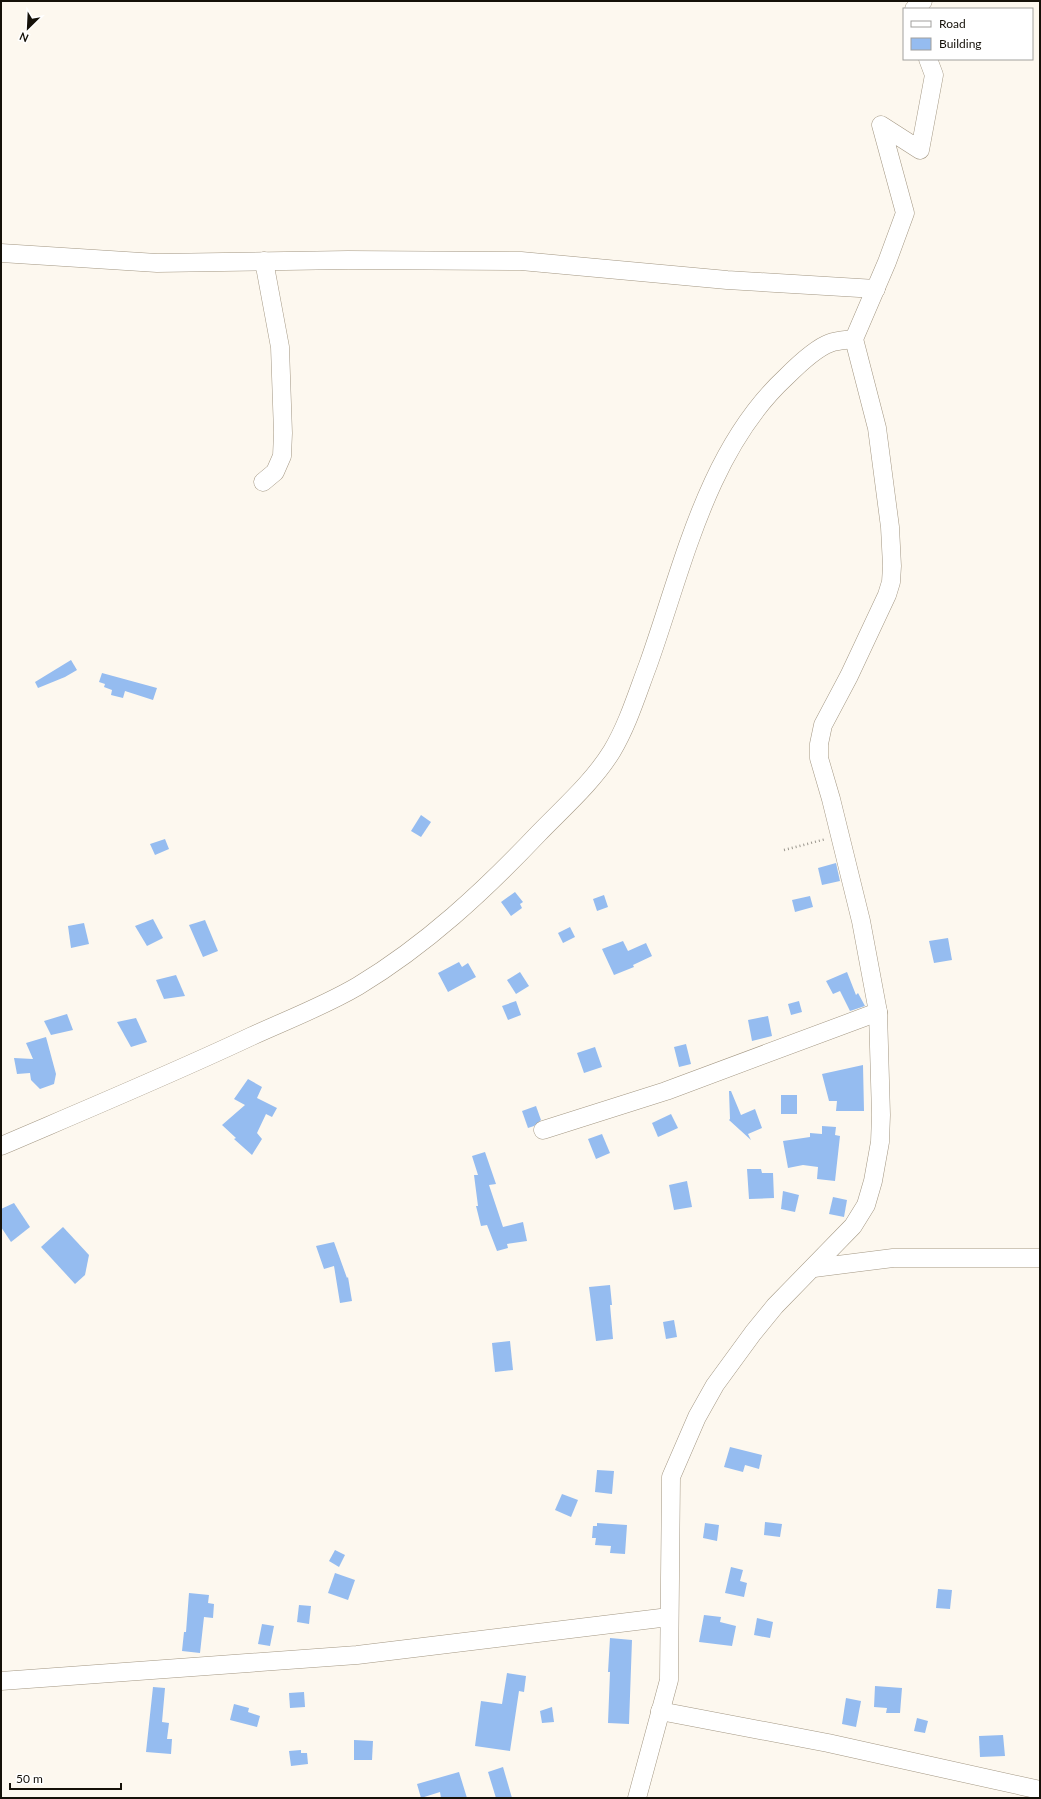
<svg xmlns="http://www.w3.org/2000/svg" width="1041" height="1799" font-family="Lato,sans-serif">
<rect width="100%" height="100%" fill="#fdf8ef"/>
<!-- building -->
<g fill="#95bcf0">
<path d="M71,660L77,670L65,677L38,688L35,682Z"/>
<path d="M102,673L157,688L153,700L125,691L123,698L111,695L112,690L104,687L105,684L99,682Z"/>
<path d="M421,815L431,822L421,837L411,831Z"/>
<path d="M165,839L169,849L155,855L150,844Z"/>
<path d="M836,863L840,881L822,885L818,868Z"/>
<path d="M515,892L523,902L520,904L522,908L511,916L501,902Z"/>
<path d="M604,895L608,907L597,911L593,899Z"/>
<path d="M810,896L813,907L795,912L792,900Z"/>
<path d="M153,919L163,938L147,946L135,926Z"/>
<path d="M205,920L218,951L203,957L189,925Z"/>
<path d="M84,923L89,944L71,948L68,926Z"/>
<path d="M570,927L575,937L563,943L558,933Z"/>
<path d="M948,938L952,960L934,963L929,941Z"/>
<path d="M623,941L628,951L646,943L652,956L633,965L634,967L614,975L602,949Z"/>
<path d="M459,962L462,967L468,963L476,977L448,992L438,973Z"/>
<path d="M520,972L529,986L516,994L507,980Z"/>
<path d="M847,972L856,995L858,993L865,1006L850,1011L840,991L833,994L826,981Z"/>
<path d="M176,975L185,996L164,999L156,980Z"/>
<path d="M516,1001L521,1015L508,1020L502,1006Z"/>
<path d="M799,1001L802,1012L791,1015L788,1004Z"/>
<path d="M67,1014L73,1030L51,1035L44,1021Z"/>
<path d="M768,1016L772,1036L752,1041L748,1020Z"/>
<path d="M136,1018L147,1042L131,1047L117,1022Z"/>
<path d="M46,1037L56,1074L54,1084L40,1089L31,1080L30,1073L17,1074L14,1058L33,1059L26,1043Z"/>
<path d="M686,1044L691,1064L679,1067L674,1047Z"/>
<path d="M595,1047L602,1067L584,1073L577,1053Z"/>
<path d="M863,1065L864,1111H836L837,1101H829L822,1074Z"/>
<path d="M248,1079L262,1087L257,1098L277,1108L272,1117L266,1114L257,1133L262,1139L252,1155L234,1139L236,1138L222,1125L245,1105L234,1099Z"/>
<path d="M729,1091H731L741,1115L755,1109L762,1128L748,1134L751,1140L729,1120L730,1119Z"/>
<rect x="781" y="1095" width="16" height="19"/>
<path d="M536,1106L541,1120L534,1126L528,1128L522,1111Z"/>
<path d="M671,1114L678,1128L658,1137L652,1123Z"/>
<path d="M822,1126L836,1127L835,1135L840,1136L835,1181L817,1179L818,1167L803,1165L788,1168L783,1141L810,1137V1133L822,1134Z"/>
<path d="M602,1134L610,1153L596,1159L588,1139Z"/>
<path d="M485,1152L496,1184L489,1185L503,1227L523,1222L527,1241L507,1244L508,1248L497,1251L487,1225L481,1226L476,1206H478L474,1175H478L472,1156Z"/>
<path d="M747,1169H761L762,1173H773L774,1198L749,1199Z"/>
<path d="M687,1181L692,1207L674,1210L669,1185Z"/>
<path d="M783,1191L799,1195L795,1212L781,1209Z"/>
<path d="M833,1197L847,1200L844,1217L829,1214Z"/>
<path d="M14,1203L30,1227L11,1242L1,1227V1209Z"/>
<path d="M63,1227L89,1255L85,1275L75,1284L41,1247Z"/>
<path d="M334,1242L347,1278L348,1277L352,1301L340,1303L334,1266L324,1269L316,1246Z"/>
<path d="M610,1285L612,1305H610L613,1339L596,1341L589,1287Z"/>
<path d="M674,1320L677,1337L666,1339L663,1322Z"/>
<path d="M510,1341L513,1370L495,1372L492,1343Z"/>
<path d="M730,1447L762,1455L759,1469L745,1465L743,1472L724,1467Z"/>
<path d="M597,1470L614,1471L612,1494L595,1492Z"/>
<path d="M562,1494L578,1500L571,1517L555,1510Z"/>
<path d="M765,1522L782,1524L780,1537L764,1535Z"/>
<path d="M597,1523L627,1525L625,1554L610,1553L611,1546L595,1545L596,1538H592L593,1526H597Z"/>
<path d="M705,1523L719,1525L717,1541L703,1538Z"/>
<path d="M335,1550L345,1555L339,1567L329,1561Z"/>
<path d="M731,1567L743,1570L740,1581L747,1583L744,1597L725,1593Z"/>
<path d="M335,1573L355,1580L348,1600L328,1593Z"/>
<path d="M938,1589L952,1590L950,1609L936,1608Z"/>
<path d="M189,1593L209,1595L208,1603L214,1604L213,1618L204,1617L200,1653L182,1651L184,1632H186Z"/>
<path d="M299,1605L311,1606L309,1624L297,1622Z"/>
<path d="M704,1615L721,1617L720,1622L736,1626L732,1646L699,1642Z"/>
<path d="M757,1618L773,1622L770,1638L754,1635Z"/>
<path d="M262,1624L274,1626L270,1646L258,1644Z"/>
<path d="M610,1638L632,1640L629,1724L608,1723L610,1672H608Z"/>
<path d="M507,1673L526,1676L524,1692L519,1691L510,1751L475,1746L481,1701L502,1704Z"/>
<path d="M875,1686L902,1688L900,1713H886L887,1708L874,1707Z"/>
<path d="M153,1687L165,1688L162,1722L169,1723L167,1739H172L171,1754L146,1752Z"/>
<path d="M304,1692L305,1707L290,1708L289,1693Z"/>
<path d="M846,1698L861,1701L856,1727L842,1724Z"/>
<path d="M234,1704L249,1708L248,1712L260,1716L257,1727L230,1720Z"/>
<path d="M552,1707L554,1722L542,1723L540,1711Z"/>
<path d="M917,1718L928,1721L925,1733L914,1731Z"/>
<path d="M1003,1735L1005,1756L980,1757L979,1736Z"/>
<path d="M354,1740L373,1741L372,1760H354Z"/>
<path d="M301,1750V1753H307L308,1764L291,1766L289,1751Z"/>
<path d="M503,1767L512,1798H496L488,1772Z"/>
<path d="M459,1772L467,1798H441L440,1792L421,1798L417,1784Z"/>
</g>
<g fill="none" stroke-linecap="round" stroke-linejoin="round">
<!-- minor casing -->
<g stroke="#a39783" stroke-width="19">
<g id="minor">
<path d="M914,9L923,1"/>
<path d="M1,253L157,263L348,260L521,261L727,280L876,289"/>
<path d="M263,482L275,472L282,456L283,433L280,347L264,261"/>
<path d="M543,1130L666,1091L878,1012"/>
<path d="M1,1146C85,1110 169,1075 252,1036C287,1020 324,1006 358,986C426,945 484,891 538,834C563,808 593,782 612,751C628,724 637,694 648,665C683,567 707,450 786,377C797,366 816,348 830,343C837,340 847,340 854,339"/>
<path d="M814,1268L893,1258H1040"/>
<path d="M1,1681L357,1655L669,1617"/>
<path d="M660,1711L828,1743L1040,1790"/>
<path d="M637,1798L669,1680L671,1477L697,1417L715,1385L753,1333L775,1306L853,1226L866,1205L873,1181L880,1142L881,1115L878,1012L861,921L831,799L819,758V744L823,725L849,676L887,595L891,582L892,566L890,527L877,428L854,339L887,262L905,213L881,125L920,150L934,75L928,59"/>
</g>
</g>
<!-- path -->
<path stroke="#9a968d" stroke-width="2.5" stroke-dasharray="1 3" stroke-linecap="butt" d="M784,850L826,839"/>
<!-- minor -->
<use href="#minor" stroke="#fff" stroke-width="18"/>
</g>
<!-- border -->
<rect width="1041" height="1799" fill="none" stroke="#151109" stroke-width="4"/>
<!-- legend -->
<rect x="903" y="8" width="130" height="52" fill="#ffffff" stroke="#a1a09d"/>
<rect x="911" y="21" width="20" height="6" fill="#ffffff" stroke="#a1a09d"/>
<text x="939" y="28" font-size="12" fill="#151109">Road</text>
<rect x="911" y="38" width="20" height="12" fill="#95bcf0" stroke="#a1a09d"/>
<text x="939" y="48" font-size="12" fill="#151109">Building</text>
<!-- north arrow -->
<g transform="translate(28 28) rotate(204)" stroke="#ffffff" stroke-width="3" paint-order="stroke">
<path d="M0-3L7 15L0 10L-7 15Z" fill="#151109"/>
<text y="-6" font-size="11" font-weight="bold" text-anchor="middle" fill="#151109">N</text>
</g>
<!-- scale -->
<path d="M10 1783v6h111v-6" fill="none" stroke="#151109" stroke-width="2"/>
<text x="16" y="1783" font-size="12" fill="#151109" stroke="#ffffff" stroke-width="3" paint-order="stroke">50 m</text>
</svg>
